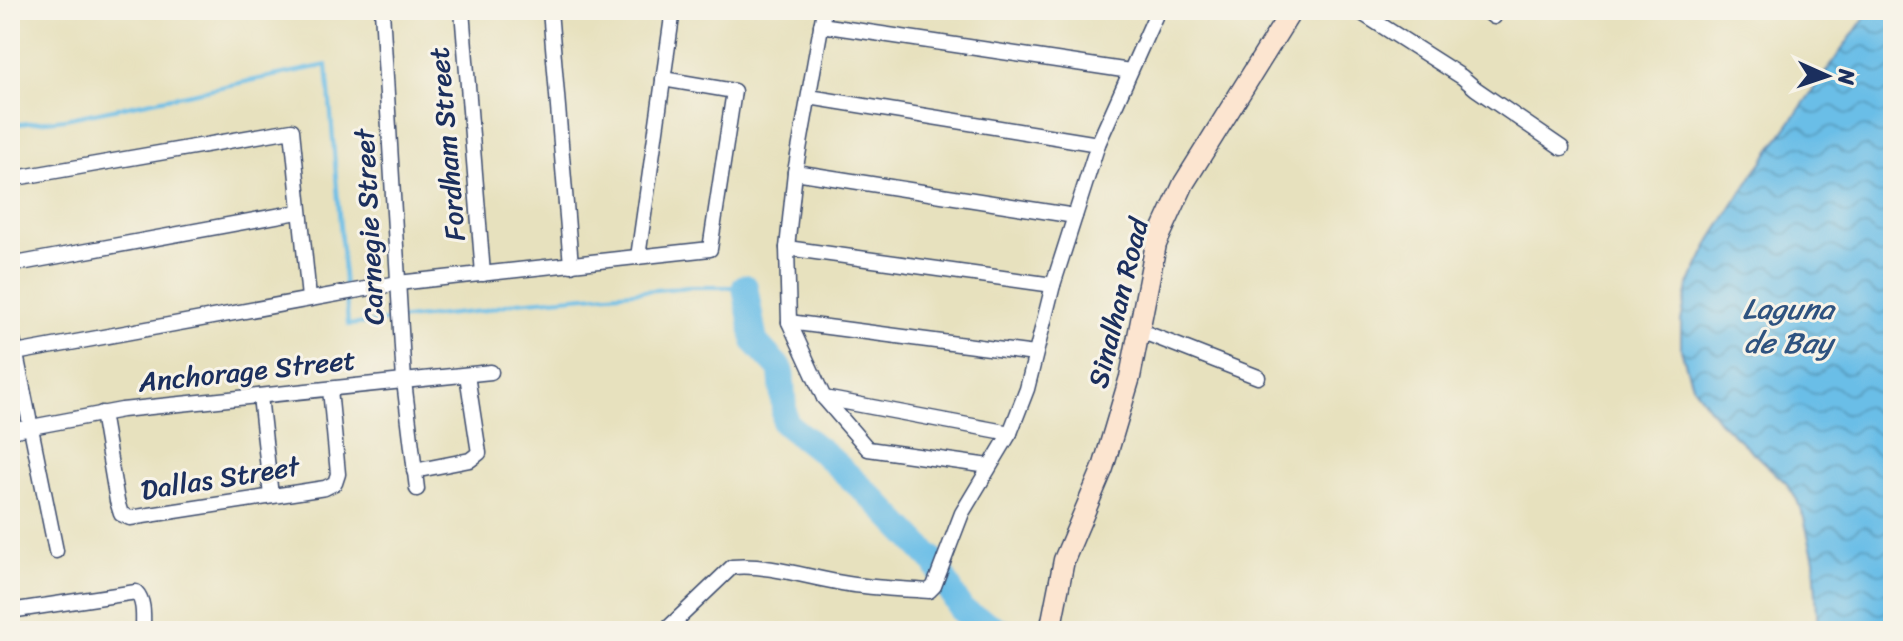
<svg xmlns="http://www.w3.org/2000/svg" width="1903" height="641" font-family="Sriracha,sans-serif">
<defs>
<pattern id="water-waves" width="16" height="10" patternUnits="userSpaceOnUse" patternTransform="scale(2)"><rect width="16" height="10" fill="#6bbee7"/><path d="M0 5q4-4 8 0t8 0" fill="none" stroke="#579bbe"/></pattern>
</defs>
<rect width="100%" height="100%" fill="#f7f3e8"/>
<filter id="ink" filterUnits="userSpaceOnUse"><feTurbulence type="fractalNoise" baseFrequency=".0125" numOctaves="2"/><feDisplacementMap in="SourceGraphic" scale="16" xChannelSelector="R" yChannelSelector="G"/><feConvolveMatrix kernelMatrix="1 2 1 2 8 2 1 2 1" color-interpolation-filters="sRGB"/></filter>
<filter id="wash" filterUnits="userSpaceOnUse"><feTurbulence type="fractalNoise" baseFrequency=".006" numOctaves="4" result="noise"/><feDisplacementMap in="SourceGraphic" scale="32" xChannelSelector="R" yChannelSelector="G"/><feGaussianBlur stdDeviation="1.8" result="paint"/><feColorMatrix in="noise" values="0 0 0 0 0 0 0 0 0 0 0 0 0 0 0 0 0 1.4 0 .05"/><feComposite in="paint" operator="in"/></filter>
<g filter="url(#wash)">
<rect width="100%" height="100%" fill="#e7e1be"/>
<!-- water -->
<path fill="url(#water-waves)" stroke="#4376a2" stroke-width="2" d="M1870,10H1893V631H1818L1814,560L1804,518L1797,500L1786,483L1719,421L1692,385L1681,350V321L1688,287L1711,240L1752,176Z"/>
<g fill="none" stroke-linecap="round" stroke-linejoin="round">
<!-- stream -->
<g stroke="#6bbee7" stroke-width="4">
<path d="M10,125L65,119L327,65L345,287"/>
<path d="M346,296L348,325L482,311L517,302L690,287H745"/>
</g>
<!-- river -->
<path stroke="#6bbee7" stroke-width="26" d="M745,287L755,342L781,370L785,423L826,455L879,504L934,561L962,611L1001,631"/>
</g>
</g>
<g filter="url(#ink)">
<g fill="none" stroke-linecap="round" stroke-linejoin="round">
<!-- street casing -->
<g stroke="#3a4a6c" stroke-width="17">
<g id="street">
<path d="M382,10L404,381L417,489"/>
<path d="M462,10L483,274"/>
<path d="M550,10L571,265"/>
<path d="M824,10L795,172L787,248L789,322L824,398L868,449L989,466"/>
<path d="M1357,10L1462,77L1476,89L1562,148"/>
<path d="M1485,10L1494,17"/>
<path d="M821,25L1130,71"/>
<path d="M809,97L1098,144"/>
<path d="M795,172L1075,216"/>
<path d="M10,179L292,130L309,298"/>
<path d="M787,248L1053,285"/>
<path d="M638,257L673,10"/>
<path d="M10,265L298,212"/>
<path d="M789,322L1035,354"/>
<path d="M10,325L56,551"/>
<path d="M1138,330L1258,377"/>
<path d="M10,354L398,283L710,249L734,91L663,79"/>
<path d="M260,396L271,496"/>
<path d="M824,398L1010,433"/>
<path d="M102,413L117,501L121,514L130,518L325,488L335,483L338,474L330,389"/>
<path d="M10,431L122,410L491,372"/>
<path d="M414,471L470,460L479,453L467,375"/>
<path d="M10,611L136,592C145,601 143,618 143,631"/>
<path d="M665,631L732,567C769,564 806,577 842,583C870,588 900,589 929,591L934,586L962,513L1010,433L1027,389L1053,285L1098,144L1158,10"/>
</g>
</g>
<!-- secondary casing -->
<g stroke="#3a4a6c" stroke-width="23">
<path id="secondary" d="M1050,631L1064,560L1103,468L1130,377L1156,244L1184,183L1292,10"/>
</g>
<!-- street -->
<use href="#street" stroke="#fff" stroke-width="14"/>
<!-- secondary -->
<use href="#secondary" stroke="#fce5d0" stroke-width="20"/>
</g>
</g>
<g text-anchor="middle" dominant-baseline="central" stroke-width="6" stroke-linejoin="round" paint-order="stroke">
<!-- street labels -->
<g font-size="28" fill="#1b2f5e" stroke="#f7f3e8">
<text transform="translate(447 144) rotate(-95)">Fordham Street</text>
<text transform="translate(369 227) rotate(-93)">Carnegie Street</text>
<text transform="translate(1118 303) rotate(-76)">Sinalhan Road</text>
<text transform="translate(247 371) rotate(-6)">Anchorage Street</text>
<text transform="translate(220 478) rotate(-9)">Dallas Street</text>
</g>
<!-- water labels -->
<g font-size="30" font-style="italic" fill="#2f5380" stroke="#f7f3e8">
<text x="1788" y="309">Laguna<tspan x="1788" dy="34">de Bay</tspan></text>
</g>
</g>
<!-- margin -->
<rect width="1903" height="641" fill="none" stroke="#f7f3e8" stroke-width="40"/>
<!-- north arrow -->
<g transform="translate(1827 76) rotate(93)" stroke="#f7f3e8" stroke-width="6" paint-order="stroke">
<path d="M0-6L14 30L0 20L-14 30Z" fill="#1b2f5e"/>
<text y="-12" font-size="22" font-weight="bold" text-anchor="middle" fill="#1b2f5e">N</text>
</g>
</svg>
